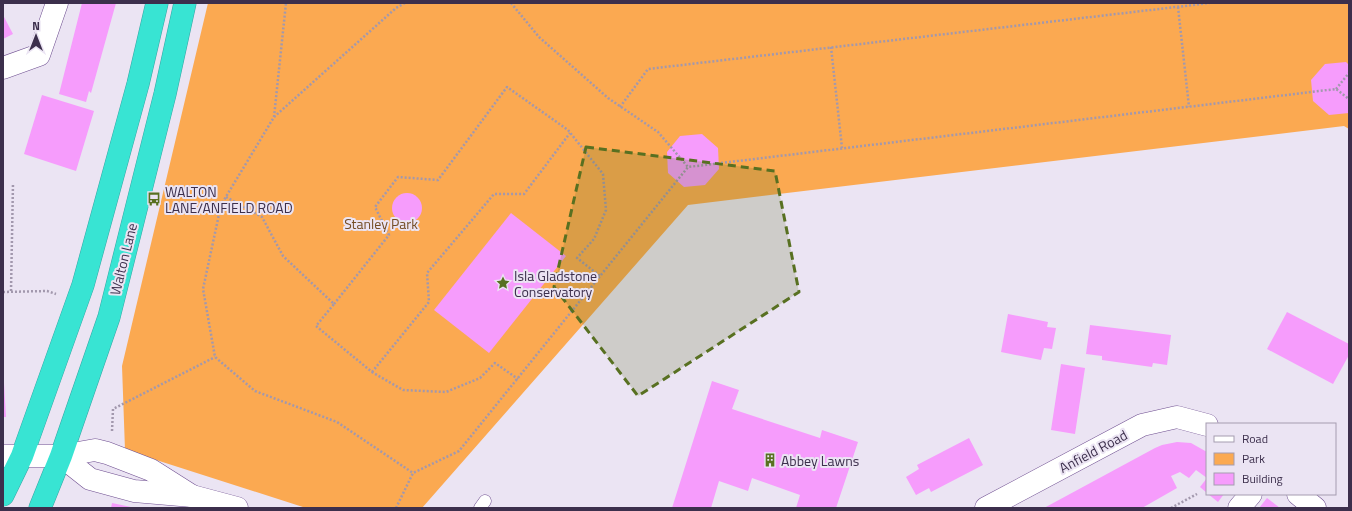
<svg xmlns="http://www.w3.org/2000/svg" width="1352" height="511" font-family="'Titillium Web',sans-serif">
<rect width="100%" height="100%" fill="#ebe4f3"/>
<!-- green -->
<path fill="#fba951" d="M208,3H1349V129L1344,126L688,205L422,508H306L125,450L122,366Z"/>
<!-- building -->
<g fill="#f69cfc">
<path d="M82,3H116L91,93L89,91L86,102L59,94Z"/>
<path d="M3,15L13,34L3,39Z"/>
<path d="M1346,62L1349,65V113L1329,115L1313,101L1311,80L1325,64Z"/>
<path d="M42,95L94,111L76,171L24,154Z"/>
<path d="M702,134L718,148L719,169L705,185L684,187L668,173L667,152L680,136Z"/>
<circle cx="407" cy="208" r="15"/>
<path d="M511,213L566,256L489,353L434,310Z"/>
<path d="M1287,312L1349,344V355L1333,384L1267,349Z"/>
<path d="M1008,314L1048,322L1047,327L1056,328L1052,349L1044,348L1041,360L1001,352Z"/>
<path d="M1090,325L1171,335L1167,365L1153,363L1152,367L1102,360V356L1086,354Z"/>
<path d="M1061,364L1085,368L1075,434L1051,430Z"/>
<path d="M712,381L739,390L732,409L820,438L822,430L858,442L836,508H796L800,495L752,478L748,491L719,481L711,508H672Z"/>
<path d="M3,383H4L6,417H3Z"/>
<path d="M969,438L983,465L931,492L929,488L916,495L906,477L919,469L917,465Z"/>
<path d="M1177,442L1191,443L1207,452V478L1196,470L1189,478L1180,472L1171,476L1177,488L1142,508H1044L1155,448L1162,445Z"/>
<path d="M1207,478V493L1200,487Z"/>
<path d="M1208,494H1224L1218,502Z"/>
<path d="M1267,498L1280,508H1259Z"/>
<path d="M112,503L131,507V508H111Z"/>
</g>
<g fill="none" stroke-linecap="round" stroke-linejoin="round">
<!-- lane casing -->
<g stroke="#6e4e90" stroke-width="13">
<path id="lane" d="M480,508L485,501"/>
</g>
<!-- street casing -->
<g stroke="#6e4e90" stroke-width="23">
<g id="street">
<path d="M3,68L39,55L57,3"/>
<path d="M3,456H61L95,450L107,453L151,470L192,496"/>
<path d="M61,456L90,479L134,491L192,496L237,508"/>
<path d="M1298,494L1315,508"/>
<path d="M986,508L1142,425L1177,417L1207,425"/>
<path d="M1239,508L1251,494"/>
</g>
</g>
<!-- highway casing -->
<g stroke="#39a5a4" stroke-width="23">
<g id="highway">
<path d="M3,495L22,456L83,285L138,84L157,3"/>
<path d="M40,508L61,456L109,317L165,94L185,3"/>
</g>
</g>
<!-- path -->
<g stroke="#a298ad" stroke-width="2.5" stroke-dasharray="2 2" stroke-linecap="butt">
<path d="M405,3L396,8L274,117L221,205L203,289L215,357L255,391L337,422L413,473"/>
<path d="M511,3L539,37L608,98L658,132L688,167"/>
<path d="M1178,7L1189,107"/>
<path d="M831,47L842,148"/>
<path d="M1336,89L1349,73"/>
<path d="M620,107L648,69L1210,3"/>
<path d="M274,117L286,3"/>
<path d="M226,197L262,217L283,256L334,304L316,326L372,372L403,390L446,392L480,378L495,363L518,379"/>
<path d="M11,291L13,183"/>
<path d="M3,292L47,291L56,294"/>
<path d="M334,304L389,235L375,207L398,177L438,180L507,87L568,130L603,174L606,210L594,239L577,258L600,276"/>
<path d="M372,372L429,302L427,273L494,194H524L570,133"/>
<path d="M112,431L113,409L215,357"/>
<path d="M396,508L413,473L459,451L688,167L1336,89L1349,99"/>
<path d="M1171,508L1197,494"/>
</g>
<!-- lane -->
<use href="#lane" stroke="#fff" stroke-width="12"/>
<!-- street -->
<use href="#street" stroke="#fff" stroke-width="22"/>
<!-- highway -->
<use href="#highway" stroke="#38e4d3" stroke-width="22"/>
</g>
<!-- marked area -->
<path fill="#587021" fill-opacity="0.2" stroke="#587021" stroke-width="3" stroke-dasharray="8 5" stroke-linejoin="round" d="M586,147L775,171L799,292L638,396L554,287Z"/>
<!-- icons -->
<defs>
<g id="bus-bare" transform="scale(1.08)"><path d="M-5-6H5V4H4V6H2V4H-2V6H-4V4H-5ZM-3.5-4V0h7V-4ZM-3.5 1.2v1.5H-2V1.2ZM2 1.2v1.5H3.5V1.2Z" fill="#587021" stroke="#ebe4f3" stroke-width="2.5" paint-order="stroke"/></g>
<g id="sight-bare" transform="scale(1.08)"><path d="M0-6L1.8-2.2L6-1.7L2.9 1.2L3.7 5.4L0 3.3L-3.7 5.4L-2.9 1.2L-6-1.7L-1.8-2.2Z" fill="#587021" stroke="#ebe4f3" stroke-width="2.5" paint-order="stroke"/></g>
<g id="building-bare" transform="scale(1.08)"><path d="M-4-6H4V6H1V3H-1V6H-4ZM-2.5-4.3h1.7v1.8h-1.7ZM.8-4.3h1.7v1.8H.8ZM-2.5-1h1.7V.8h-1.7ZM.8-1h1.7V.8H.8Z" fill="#587021" stroke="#ebe4f3" stroke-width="2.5" paint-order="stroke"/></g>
</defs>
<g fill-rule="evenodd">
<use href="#bus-bare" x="154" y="199"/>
<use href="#sight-bare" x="503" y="283"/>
<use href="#building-bare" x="770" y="460"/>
</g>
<g text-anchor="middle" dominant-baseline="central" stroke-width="4" stroke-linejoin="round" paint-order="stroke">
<!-- poi labels -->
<g font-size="14" fill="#3c2f4c" stroke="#ebe4f3" text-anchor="start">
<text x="165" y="191">WALTON<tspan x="165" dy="16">LANE/ANFIELD ROAD</tspan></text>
<text x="514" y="275">Isla Gladstone<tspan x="514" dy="16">Conservatory</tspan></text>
<text x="781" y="460">Abbey Lawns</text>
</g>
<!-- park labels -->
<g font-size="14" fill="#744d24" stroke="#ebe4f3">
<text x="381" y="223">Stanley Park</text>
</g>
<!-- street labels -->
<g font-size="14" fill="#3c2f4c" stroke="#ebe4f3">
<text transform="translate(123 259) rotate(-76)">Walton Lane</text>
<text transform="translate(1093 451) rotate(-28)">Anfield Road</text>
</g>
</g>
<!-- border -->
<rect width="1352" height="511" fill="none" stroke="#3c2f4c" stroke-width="8"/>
<!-- legend -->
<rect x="1206" y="423" width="130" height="72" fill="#ebe4f3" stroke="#a59cb0"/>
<rect x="1214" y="436" width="20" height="6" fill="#ffffff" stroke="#a59cb0"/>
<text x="1242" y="443" font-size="12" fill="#3c2f4c">Road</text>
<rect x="1214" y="453" width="20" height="12" fill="#fba951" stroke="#a59cb0"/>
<text x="1242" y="463" font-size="12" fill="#3c2f4c">Park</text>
<rect x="1214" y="473" width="20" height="12" fill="#f69cfc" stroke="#a59cb0"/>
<text x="1242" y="483" font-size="12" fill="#3c2f4c">Building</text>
<!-- north arrow -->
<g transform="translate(36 36)" stroke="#ebe4f3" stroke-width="3" paint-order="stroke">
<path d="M0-3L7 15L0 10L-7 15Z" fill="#3c2f4c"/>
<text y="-6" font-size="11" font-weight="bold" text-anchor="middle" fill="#3c2f4c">N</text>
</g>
</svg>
